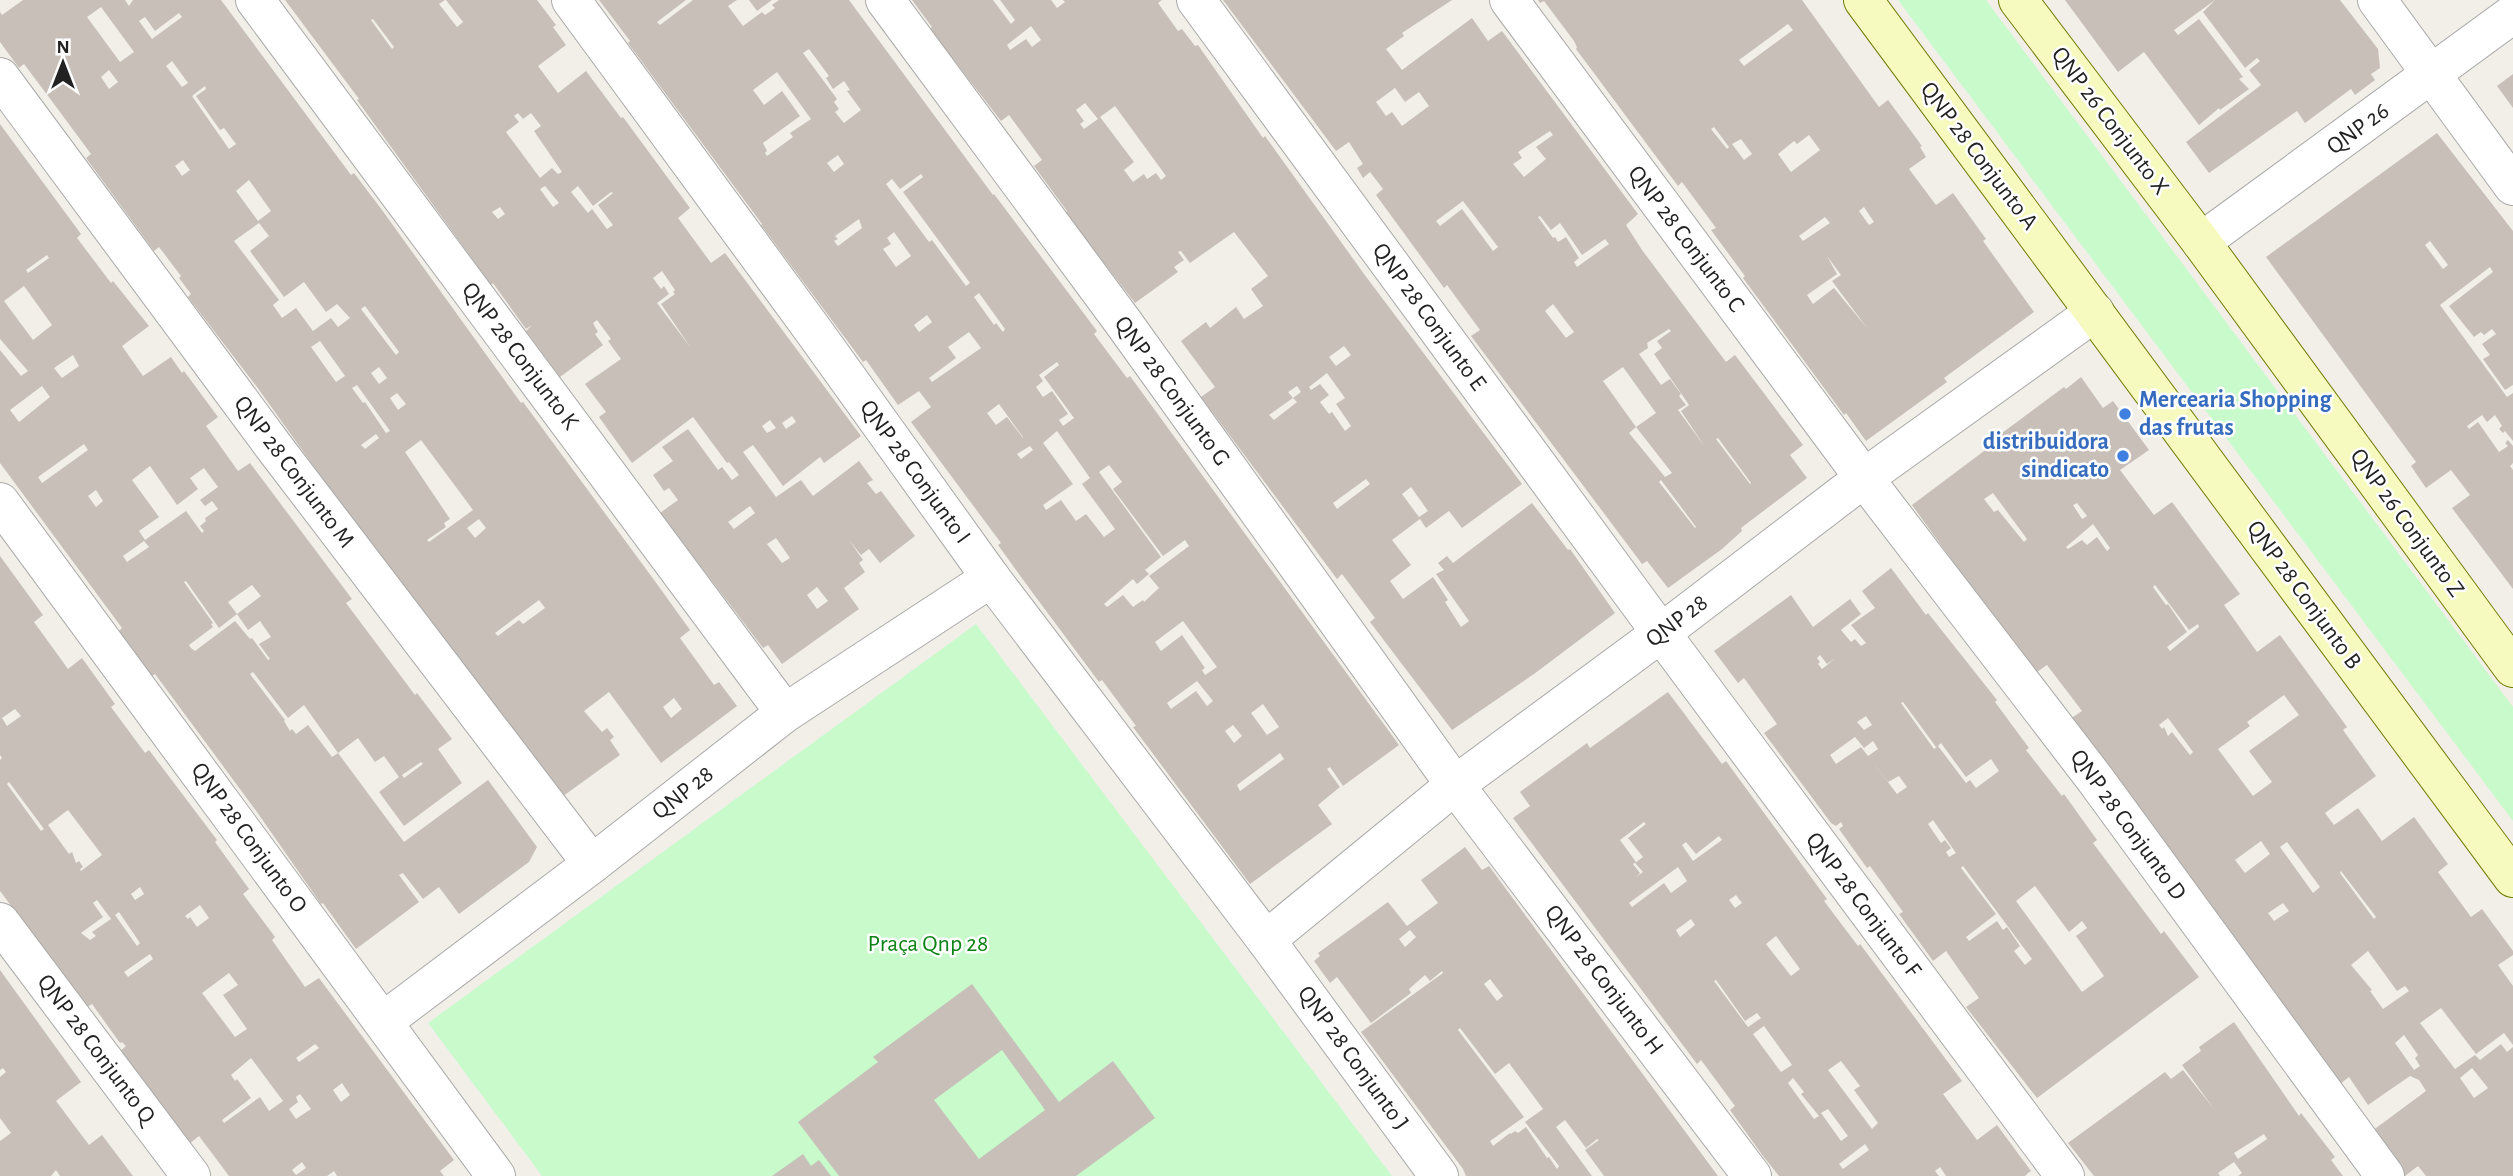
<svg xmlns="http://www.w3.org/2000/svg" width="2513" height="1176" font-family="'Alegreya Sans',sans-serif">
<rect width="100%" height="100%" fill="#f2efe9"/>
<!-- park -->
<g fill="#c8facc">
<path d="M1898,0H1986L2513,707V821Z"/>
<path d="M976,624L1392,1176H542L428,1023Z"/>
</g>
<!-- building -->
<g fill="#c7bfb8" fill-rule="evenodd">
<path d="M23,0H125L129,6L133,0H221L351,175L354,173L382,210L521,403L523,402L657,584L690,630L680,638L714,685L719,682L737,706L661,763L609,692L584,711L602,732L607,728L614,737L610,740L620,755L559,799L355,524L257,387L188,297L191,294L179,278L181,276L159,247L154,251L86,158L91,154L57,108L24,64L19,68L0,42V12L2,15ZM101,7L134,52L120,62L87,17ZM179,13L182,17L152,39L139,21L145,17L155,31ZM172,61L188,83L182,87L166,66ZM109,70L118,82L109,89L101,77ZM205,86L206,89L196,96L220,130L224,128L236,144L229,149L192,96ZM183,160L190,170L182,176L175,166ZM249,180L271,211L258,221L236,191ZM259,223L269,236L250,251L284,297L304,282L326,312L337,304L350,318L338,327L331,318L313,331L296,308L282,318L273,305L279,300L234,241ZM365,306L399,352L396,355L361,309ZM320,341L345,376L336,382L311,347ZM379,367L387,378L379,384L371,373ZM357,385L390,431L386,433L365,402L363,403L352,388ZM397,393L406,404L398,410L390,398ZM376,434L379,438L365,449L361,445ZM421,440L473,510L429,542L427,540L446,527L444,523L450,519L405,452ZM479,519L486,528L475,538L467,528ZM539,600L545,608L523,624L519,620L498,636L495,633ZM674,698L682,709L671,718L663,707Z"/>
<path d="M285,0H445L439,4L457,27L463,22L446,0H537L556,25L553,27L566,45L538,66L558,93L586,71L621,118L623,117L690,208L678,218L711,263L725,253L861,436L824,463L820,457L783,486L753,445L743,452L776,497L801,480L813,496L859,461L873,480L867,483L876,494L881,491L915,536L880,563L869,549L861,555L849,540L863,560L859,563L865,572L844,588L859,609L782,664L768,645L763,648L660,513L678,500L669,488L664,491L653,475L673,461L662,447L688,429L718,470L722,467L732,480L739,475L729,462L727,463L693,417L632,463L599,417L606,412L585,384L621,359L608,341L611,339L597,320L593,323L598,332L595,334L603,345L560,377L526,331L532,325L526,329L493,283L491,285L357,100L359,99ZM373,19L394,47L392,49L371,20ZM518,113L523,119L531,113L541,126L534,131L562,172L558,174L552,168L540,178L506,132L519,122L514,116ZM545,186L559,203L553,207L540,189ZM578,186L593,206L611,192L613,193L598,205L613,225L607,229L592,209L588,213L571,192ZM500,207L505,214L498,219L492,212ZM662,271L675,290L673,292L675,294L661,304L691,348L657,303L669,294L664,286L661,289L653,278ZM792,416L796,422L786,429L782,423ZM770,420L776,428L767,433L762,426ZM750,506L755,513L734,529L728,522ZM776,538L790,558L782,563L767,544ZM817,587L828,601L817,609L807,595Z"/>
<path d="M599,0H686L657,22L660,25L693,0H737L728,6L743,26L762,12L765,15L775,8L772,5L779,0H849L993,195L994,194L1097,331L1094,334L1127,378L1130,376L1165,424L1399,745L1343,786L1330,767L1327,769L1340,787L1318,805L1332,824L1250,884L1133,727L1136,726L1102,680L1099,682L1032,592L998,545L1001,543L911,422L931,407L919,391L898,405L866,360L863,362L761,225L762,224L628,43L630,41ZM809,49L829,76L826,78L833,89L844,81L850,90L847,91L861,110L844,123L835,112L839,109L834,102L837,99L803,53ZM777,72L811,119L790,133L793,137L767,156L765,153L767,151L763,143L800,116L782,91L764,105L753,90ZM838,155L844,164L834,172L827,163ZM921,174L923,177L903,192L970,283L966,286L932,240L929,242L886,184L892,179L900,189ZM859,219L862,228L838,246L834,241L838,239L835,236ZM894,232L911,256L896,267L883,249L891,244L887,238ZM979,293L1005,329L1003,332L996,323L994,325L974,297ZM927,315L932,322L919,332L914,325ZM969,332L981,348L932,382L929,378L956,358L948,347ZM1057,362L1059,365L1044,377L1074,418L1063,426L1059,420L1068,414L1052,391L1043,397L1036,387L1043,381L1039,375ZM999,404L1023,437V438L1007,417L996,425L987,413ZM1057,431L1090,478L1082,484L1115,529L1104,537L1086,514L1076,521L1061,500L1046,510L1043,505L1073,484L1043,443ZM1030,446L1033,450L1021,459L1017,454ZM1109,465L1122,482L1113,489L1163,556L1185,540L1189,546L1149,576L1159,588L1144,602L1143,600L1133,607L1123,595L1107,607L1104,604L1133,579L1137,584L1149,574L1145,570L1161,557L1099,472ZM1183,621L1217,667L1205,675L1202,670L1205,668L1182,635L1161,651L1155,642ZM1197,681L1213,701L1207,706L1196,691L1171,709L1167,703ZM1263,704L1279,727L1267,735L1251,713ZM1233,725L1242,736L1234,743L1225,731ZM1280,753L1284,759L1240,791L1237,785Z"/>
<path d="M749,0H772L757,11Z"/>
<path d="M912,0H993L1011,24L1015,20L1000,0H1051L1057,8L1065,2L1063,0H1162L1158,3L1178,31L1182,29L1195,46L1198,45L1263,138L1265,136L1364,274L1522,484L1462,528L1449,511L1426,528L1420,519L1392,540L1411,565L1390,581L1403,599L1433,577L1448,600L1445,602L1461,627L1469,621L1436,574L1444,570L1438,563L1447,556L1453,563L1532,503L1568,550L1570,549L1615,613L1534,674L1452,730L1370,622L1375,618L1342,574L1337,579L1201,397L1215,387L1181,341L1206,322L1210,328L1236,307L1244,319L1263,306L1251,289L1268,276L1234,232L1190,263L1181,251L1178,252L1184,260L1174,267L1178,272L1135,303L1065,213L1067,211L1034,166L1042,160L1009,115L1001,121L930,29L932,27ZM1031,26L1041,40L1032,47L1026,39L1010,50L1007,45ZM1085,103L1098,119L1084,129L1080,124L1084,121L1076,110ZM1115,106L1166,176L1161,180L1156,173L1147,179L1144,174L1133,182L1124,170L1134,162L1100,117ZM1344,346L1351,355L1336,366L1329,357ZM1327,373L1345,398L1336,404L1351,426L1345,431L1332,412L1329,414L1320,402L1329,395L1320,384L1311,390L1309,387ZM1297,386L1301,392L1293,398L1297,402L1274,420L1269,415L1293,398L1288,392ZM1366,479L1370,484L1337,509L1333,503ZM1411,487L1428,511L1419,517L1402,494Z"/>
<path d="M1223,0H1452L1402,33L1404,36L1386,49L1402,70L1472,18L1488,41L1502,31L1638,214L1626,225L1642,250L1726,362L1735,355L1803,445L1790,455L1807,478L1741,528L1742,531L1722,549L1668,588L1647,561L1642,564L1471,336L1480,330L1447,285L1444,288L1376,195L1383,189L1370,172L1363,178L1357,168L1363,164L1349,142L1336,151ZM1395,88L1405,102L1419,92L1429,106L1402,126L1392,112L1386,116L1376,102ZM1550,131L1553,135L1536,147L1546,159L1524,177L1513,164L1522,158L1518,152ZM1463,201L1498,247L1493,251L1462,209L1440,226L1436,221ZM1540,216L1551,230L1560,223L1582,255L1605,239L1609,244L1577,267L1574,262L1579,258L1566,237L1558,242L1555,237L1553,238L1538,217ZM1553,304L1574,332L1566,338L1545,311ZM1669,329L1671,331L1657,341L1662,348L1654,354L1689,405L1681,411L1705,447L1678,410L1686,405L1679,396L1681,394L1670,379L1661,385L1639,354L1648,348L1647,343ZM1623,367L1656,413L1636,427L1672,473L1665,477L1629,433L1636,427L1603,381ZM1718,438L1751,483L1750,484L1716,439ZM1661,480L1696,527L1695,528L1659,482Z"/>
<path d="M1538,0H1802L1879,107L1888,100L1922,146L1920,147L1926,157L1909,169L1936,205L1953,193L1986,239L1983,241L2034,312L1944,378L1947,382L1866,441L1846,413L1844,415L1743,278L1745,276L1711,230L1716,228L1682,182L1678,186L1576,49L1577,47L1574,41L1544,1L1540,3ZM1788,24L1793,30L1744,66L1739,60ZM1714,127L1729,147L1727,149L1711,129ZM1809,135L1820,150L1791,172L1778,154L1794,141L1797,144ZM1741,139L1752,154L1744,160L1732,144ZM1864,207L1874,222L1869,225L1859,211ZM1825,217L1830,223L1803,241L1799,236ZM1827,256L1841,275L1832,281L1867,328L1834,288L1813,304L1807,295L1837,274Z"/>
<path d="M2065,0H2215L2174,30L2178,35L2199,19L2243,77L2239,79L2249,89L2220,110L2219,108L2199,125L2144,52L2118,72Z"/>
<path d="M2215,0H2340L2378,49L2380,68L2371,74L2375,80L2355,95L2351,89L2305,123L2297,111L2209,173L2186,142L2261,85L2249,70L2260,61L2257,58L2245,68L2203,12Z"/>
<path d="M2513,74V108L2497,86Z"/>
<path d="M0,124L81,234L77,238L111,283L113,281L149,326L122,346L143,376L171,357L182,373L184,371L218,417L206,426L238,471L250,463L352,599L346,603L415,695L417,693L452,739L438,749L462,783L404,826L379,792L399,777L384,756L375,762L358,738L338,753L304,705L288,718L253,672L250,674L285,720L284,721L290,731L292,729L296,734L308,725L332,757L338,753L404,842L488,780L537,847L529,862L459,914L439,887L423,899L403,873L399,875L419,902L356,949L323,903L321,904L257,812L155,674L152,676L119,631L122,628L0,463V350L21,376L28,371L0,339ZM47,255L49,258L28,273L26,270ZM24,286L52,325L33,340L4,301ZM73,355L79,366L62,378L54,368ZM42,386L50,397L19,422L10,410ZM84,444L88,450L42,483L38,477ZM150,466L177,505L198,489L190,478L204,468L218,487L200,500L205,506L212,501L218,509L205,518L206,521L200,526L204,531L202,533L186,511L145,540L139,531L159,517L132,480ZM96,490L103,501L96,507L88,496ZM144,541L149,547L127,562L123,556ZM186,581L219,628L237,614L228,602L252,585L261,596L237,614L248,630L260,621L271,637L259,644L270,659L268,660L252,638L250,639L235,621L195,651L191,648L189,645L213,627L211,624L213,623L184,582ZM421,762L423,764L404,778L402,775Z"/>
<path d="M2437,133L2513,231V385L2505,390L2483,359L2490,355L2482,344L2496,334L2492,329L2484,335L2481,332L2474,337L2449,306L2493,272L2490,267L2440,305L2507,397L2513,393V441L2505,431L2503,433L2499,429L2502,426L2495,415L2487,422L2482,415L2467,426L2469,429L2478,422L2499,452L2508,446L2505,443L2508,440L2513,446V463L2510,466L2513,470V589L2452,508L2470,495L2451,470L2426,488L2411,466L2416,462L2266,257ZM2430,241L2448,265L2443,269L2425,245Z"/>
<path d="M2081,377L2103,408L2113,401L2149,450L2120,470L2154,515L2172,502L2240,594L2224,605L2257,652L2280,635L2347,727L2343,730L2376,776L2325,813L2334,825L2358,808L2382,841L2414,817L2448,864L2438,872L2471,917L2482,909L2513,951V955L2498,965L2513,986V1045L2504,1033L2476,1054L2441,1008L2420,1023L2455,1069L2475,1055L2480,1060L2501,1044L2507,1052L2513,1047V1176H2426L2418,1166L2405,1176L2372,1131L2426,1091L2419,1080L2410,1076L2368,1105L2349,1077L2340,1084L2070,719L2082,711L2047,665L2034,674L1912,505L1992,445L1990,442L2064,387L2066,389ZM1993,493L2027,539L2024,542L1998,510L1994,512L1984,499ZM2077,503L2087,516L2082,519L2073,505ZM2093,524L2110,548L2107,551L2097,537L2087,545L2082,540L2068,549L2066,547ZM2155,585L2189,630L2198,624L2199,627L2170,651L2167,647L2187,632L2168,604L2166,605L2153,587ZM2284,695L2299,715L2249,751L2272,782L2253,796L2218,749L2250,726L2247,722ZM2168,718L2193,752L2190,755L2172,732L2168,736L2164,727L2162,729L2159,725ZM2261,841L2270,854L2245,873L2235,860ZM2287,842L2320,887L2313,893L2280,847ZM2341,871L2376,917L2374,919L2340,873ZM2283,903L2289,911L2274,921L2268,913ZM2368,951L2397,991L2405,986L2409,991L2383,1009L2370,991L2372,990L2351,965ZM2404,1035L2418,1055L2415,1058L2420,1066L2414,1070L2395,1043ZM2472,1068L2488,1088L2474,1098L2460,1078Z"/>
<path d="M0,556L43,615L34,622L68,669L82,658L115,704L111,707L145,753L149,750L217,840L215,842L249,889L243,894L275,937L272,940L305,987L319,978L454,1160L440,1171L444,1176H337L334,1171L327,1176H229L199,1136L188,1145L119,1052L126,1046L122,1042L120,1043L92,1004L87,1007L0,891V760L2,758L0,755ZM15,709L21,716L7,726L2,718ZM9,782L44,829L41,831L7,784ZM68,810L102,855L81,871L80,869L83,867L79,861L76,863L72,852L69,854L48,825ZM140,887L144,894L135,900L131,894ZM97,900L111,919L92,932L96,936L90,940L81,933L103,917L93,903ZM200,905L209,918L197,927L190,917L188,919L185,916ZM119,912L140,943L137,946L115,915ZM150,954L153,959L128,977L124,972ZM229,973L238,985L223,995L247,1029L235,1037L202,993ZM315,1044L319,1048L299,1062L296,1058ZM251,1058L283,1101L269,1111L260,1097L224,1123L222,1120L251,1098L237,1079L235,1081L231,1075ZM342,1083L350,1095L341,1102L333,1090ZM300,1094L311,1109L296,1119L289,1109L298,1102L296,1097ZM302,1162L306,1168L296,1175L292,1170Z"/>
<path d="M1891,568L1926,615L1928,613L1997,700L1995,702L2029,748L2026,750L2062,796L2064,794L2097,840L2093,843L2161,934L2164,931L2199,977L2037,1098L1966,1007L1979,998L1946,951L1933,961L1899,914L1903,912L1870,866L1867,868L1839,829L1843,826L1841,822L1836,826L1831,823L1764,733L1777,724L1744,678L1738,683L1714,651L1791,595L1813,627L1850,599L1861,614L1841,630L1851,642L1855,639L1861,646L1866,643L1851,625L1875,608L1862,591ZM1820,655L1827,664L1836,658L1822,669L1818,664L1820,662L1817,658ZM1903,702L1936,747L1938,746L1934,749L1901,703ZM1866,716L1872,725L1864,730L1857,722ZM1855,737L1864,748L1873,741L1878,749L1868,756L1861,747L1836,764L1830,755ZM1941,743L1966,777L1991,759L1999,771L1976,788L1970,780L1966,783L1938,746ZM1870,759L1888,782L1899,776L1907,787L1897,794ZM1933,820L1956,853L1949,857L1946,852L1951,848L1945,840L1941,843L1928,824ZM1963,866L2032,959L2025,965L2014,951L2020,946L2007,927L2003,930L1997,921L1969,941L1966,937L1996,914L1961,868ZM2035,886L2069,932L2082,921L2087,928L2076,936L2104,976L2082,992L2016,901Z"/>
<path d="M1668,692L1722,764L1726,761L1827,899L1824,901L1858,946L1860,944L1962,1081L1943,1094L1977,1140L1997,1125L2031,1171L2028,1173L2025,1176H1946L1940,1167L1935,1171L1939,1176H1779L1763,1156L1730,1110L1735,1106L1701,1060L1697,1064L1513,818L1530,806L1520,792L1587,743L1590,748ZM1644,822L1646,824L1628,838L1643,857L1635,863L1643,872L1636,877L1640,873L1633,864L1636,862L1620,840ZM1719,836L1722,840L1693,861L1682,845L1686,842L1696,854ZM1678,867L1687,881L1671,893L1664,883L1632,907L1629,903ZM1736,895L1742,903L1735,908L1729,900ZM1691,919L1695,925L1680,937L1676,930ZM1776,936L1800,969L1791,976L1766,944ZM1716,980L1745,1021L1757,1013L1761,1018L1748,1027L1714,981ZM1764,1026L1792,1065L1781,1072L1753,1034ZM1841,1061L1860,1086L1854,1090L1878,1123L1872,1129L1828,1070ZM1793,1078L1804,1092L1801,1094L1819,1116L1814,1119L1788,1083ZM1828,1109L1848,1136L1841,1141L1821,1113ZM1865,1144L1869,1150L1843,1169L1839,1164Z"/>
<path d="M1465,847L1482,870L1489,866L1718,1176H1604L1585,1150L1599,1140L1597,1139L1586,1148L1565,1120L1556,1127L1592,1176H1466L1463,1169L1361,1032L1443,973L1442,971L1430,981L1425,975L1409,989L1411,993L1371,1023L1337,977L1330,983L1314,961L1320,956L1318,953L1388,902L1407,926L1438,903L1421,880ZM1410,930L1416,937L1405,947L1399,939ZM1490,979L1503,996L1497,1001L1484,984ZM1460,1028L1495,1074L1509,1063L1543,1109L1525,1122L1559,1166L1557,1169L1549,1157L1547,1158L1526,1127L1518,1133L1515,1131L1511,1134L1510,1133L1493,1146L1490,1141L1524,1117L1458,1030Z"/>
<path d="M0,970L81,1082L56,1101L89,1145L102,1135L133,1176H60L56,1170L51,1176H0V1141L11,1133L0,1118V1077L6,1072L3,1068L0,1070Z"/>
<path d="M972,984L1059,1102L1113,1061L1155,1118L1076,1176H839L798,1122L878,1062L873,1057ZM1002,1050L1045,1110L979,1159L934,1100Z"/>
<path d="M2234,1022L2299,1116L2301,1113L2335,1157L2331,1160L2343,1176H2238L2242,1173L2234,1162L2218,1173L2220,1176H2094L2068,1143L2165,1072L2171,1079L2183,1070L2214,1109L2182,1065L2201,1051L2199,1047ZM2264,1134L2267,1139L2238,1159L2234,1153Z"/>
<path d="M803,1154L811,1166L819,1160L831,1176H772Z"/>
</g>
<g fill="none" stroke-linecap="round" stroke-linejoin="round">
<!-- street casing -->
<g stroke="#a9a9a9" stroke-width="40">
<g id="street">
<path d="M255,0L785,713"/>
<path d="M571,0L813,330L991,578L1266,940L1439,1176"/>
<path d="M885,0L1123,322L1455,785L1752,1176"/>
<path d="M1196,0L1661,633L2065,1176"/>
<path d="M1509,0L1864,478L2095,779L2385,1176"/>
<path d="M2377,0L2513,186"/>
<path d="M0,77L274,447L592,864"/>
<path d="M2201,242L2513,14"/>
<path d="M0,502L496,1176"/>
<path d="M0,922L191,1176"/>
<path d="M1266,940L1455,785L1661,633L1864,478L2095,312"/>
<path d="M384,1021L592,864L785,713L991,578"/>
</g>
</g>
<!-- secondary casing -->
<g stroke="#707d05" stroke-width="40">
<g id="secondary">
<path d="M1863,0L2513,878"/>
<path d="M2018,0L2201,242L2513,668"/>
</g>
</g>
<!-- street -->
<use href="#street" stroke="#fff" stroke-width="38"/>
<!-- secondary -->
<use href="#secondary" stroke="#f7fabf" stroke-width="38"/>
</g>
<!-- markers -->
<g fill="#3f7fe0" stroke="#fff" stroke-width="2.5">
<circle cx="2125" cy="414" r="7"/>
<circle cx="2123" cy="456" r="7"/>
</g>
<g text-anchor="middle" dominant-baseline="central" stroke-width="5" stroke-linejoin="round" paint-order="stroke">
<!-- street labels -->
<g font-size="24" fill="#222" stroke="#fff">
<text transform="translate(2110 121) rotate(53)">QNP 26 Conjunto X</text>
<text transform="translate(2358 129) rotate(-36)">QNP 26</text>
<text transform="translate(1979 156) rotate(53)">QNP 28 Conjunto A</text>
<text transform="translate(1686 239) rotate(53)">QNP 28 Conjunto C</text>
<text transform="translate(1429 317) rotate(54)">QNP 28 Conjunto E</text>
<text transform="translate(520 356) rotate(53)">QNP 28 Conjunto K</text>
<text transform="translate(1172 391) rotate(54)">QNP 28 Conjunto G</text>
<text transform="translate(294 472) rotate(53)">QNP 28 Conjunto M</text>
<text transform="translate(915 472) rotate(54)">QNP 28 Conjunto I</text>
<text transform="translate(2407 523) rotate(54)">QNP 26 Conjunto Z</text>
<text transform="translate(2304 595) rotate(54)">QNP 28 Conjunto B</text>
<text transform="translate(1677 621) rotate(-37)">QNP 28</text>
<text transform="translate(683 793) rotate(-38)">QNP 28</text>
<text transform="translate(2128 825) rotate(54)">QNP 28 Conjunto D</text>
<text transform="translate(249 838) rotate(54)">QNP 28 Conjunto O</text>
<text transform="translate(1863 905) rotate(53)">QNP 28 Conjunto F</text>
<text transform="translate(1604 980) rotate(53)">QNP 28 Conjunto H</text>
<text transform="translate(96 1049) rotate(53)">QNP 28 Conjunto Q</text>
<text transform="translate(1353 1058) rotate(54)">QNP 28 Conjunto J</text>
</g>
<!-- shop labels -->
<g font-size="24" font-weight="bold" fill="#366cbe" stroke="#fff" text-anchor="start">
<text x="2139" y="400">Mercearia Shopping<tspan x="2139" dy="28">das frutas</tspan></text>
<text x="2109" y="442" text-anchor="end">distribuidora<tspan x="2109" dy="28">sindicato</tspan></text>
</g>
<!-- park labels -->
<g font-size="24" fill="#0c8416" stroke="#fff">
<text x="928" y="944">Praça Qnp 28</text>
</g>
</g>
<!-- north arrow -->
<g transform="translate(63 63)" stroke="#ffffff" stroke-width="5" paint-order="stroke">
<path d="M0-5L12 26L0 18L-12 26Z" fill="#222222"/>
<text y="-10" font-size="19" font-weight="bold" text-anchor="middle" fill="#222222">N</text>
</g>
</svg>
